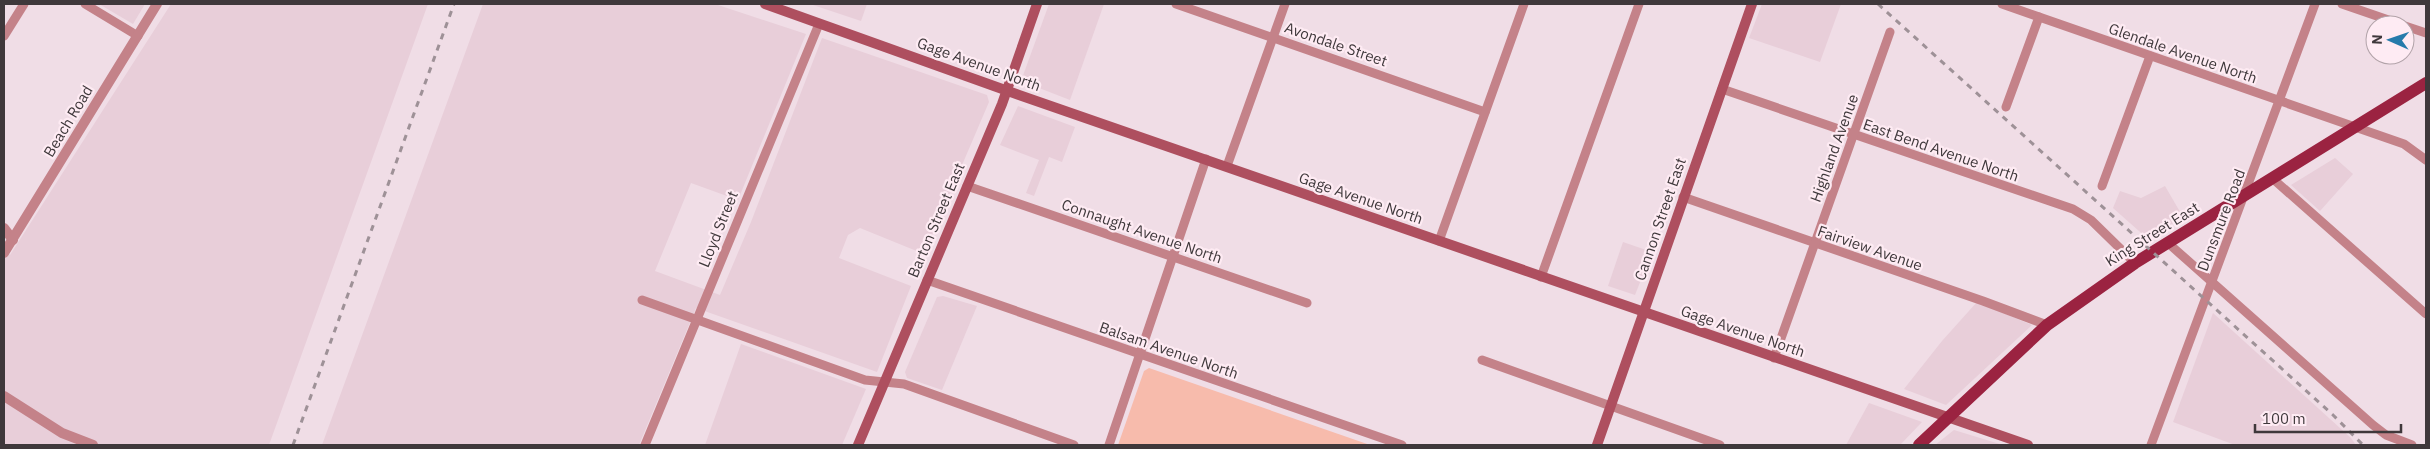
<svg xmlns="http://www.w3.org/2000/svg" width="2430" height="449" font-family="'IBM Plex Sans',sans-serif">
<rect width="100%" height="100%" fill="#f0dde6"/>
<!-- built -->
<g fill="#e8ced9">
<path d="M99,4H145L133,24Z"/>
<path d="M171,4H428L269,445H4V247L10,255Z"/>
<path d="M483,4H715L806,34L738,200L691,183L655,271L720,295L751,222L822,38L987,95L989,102L924,254L860,228L848,235L839,258L911,286L877,372L696,308L639,445H322Z"/>
<path d="M810,4H867L861,21Z"/>
<path d="M1049,4H1104L1070,100L1021,81Z"/>
<path d="M1762,4H1841L1820,62L1749,38Z"/>
<path d="M1018,106L1075,127L1062,162L1049,157L1034,196L1026,193L1039,160L1000,145Z"/>
<path d="M2335,158L2353,174L2320,211L2291,185Z"/>
<path d="M2165,186L2183,217L2148,239L2113,208L2120,191L2141,198Z"/>
<path d="M1623,242L1652,252L1635,295L1608,286Z"/>
<path d="M943,296L977,306L942,390L907,378L905,372L937,297Z"/>
<path d="M1977,302L2032,325L1946,405L1904,389L1942,341Z"/>
<path d="M2213,313L2351,438L2356,445H2235L2173,422Z"/>
<path d="M741,344L866,389L842,445H705Z"/>
<path d="M1869,403L1922,422L1900,445H1846Z"/>
<path d="M1954,430L2003,445H1935Z"/>
</g>
<!-- green -->
<path fill="#f7bbac" d="M1149,368L1370,445H1118L1144,371Z"/>
<g fill="none" stroke-linecap="round" stroke-linejoin="round">
<!-- minor -->
<g stroke="#c48289" stroke-width="9">
<path d="M85,4L138,36"/>
<path d="M1176,4L1485,112"/>
<path d="M2002,4L2404,144L2426,160"/>
<path d="M2342,4L2403,25"/>
<path d="M2405,26L2426,33"/>
<path d="M4,36L24,4"/>
<path d="M1722,89L2073,209L2091,220L2135,263"/>
<path d="M2006,107L2039,17"/>
<path d="M1227,166L1285,4"/>
<path d="M2272,178L2426,314"/>
<path d="M967,186L1307,303"/>
<path d="M2102,186L2150,56"/>
<path d="M1683,197L1983,301L2047,325"/>
<path d="M1439,241L1524,4"/>
<path d="M2168,243L2373,425L2386,435L2412,445"/>
<path d="M1541,277L1639,4"/>
<path d="M927,280L1402,445"/>
<path d="M642,300L865,380L904,384L1074,445"/>
<path d="M1774,358L1890,32"/>
<path d="M1482,360L1720,445"/>
<path d="M645,445L819,24"/>
<path d="M1109,445L1206,159"/>
<path d="M2151,445L2315,4"/>
</g>
<!-- tertiary -->
<g stroke="#c48289" stroke-width="10">
<path d="M4,228L13,240"/>
<path d="M4,253L157,4"/>
<path d="M4,396L62,433L93,445"/>
</g>
<!-- secondary -->
<g stroke="#ae4f5f" stroke-width="10">
<path d="M765,4L1019,95L2028,445"/>
<path d="M858,445L1002,104L1037,4"/>
<path d="M1597,445L1752,4"/>
</g>
<!-- primary -->
<path stroke="#9b2341" stroke-width="12" d="M1919,445L2047,325L2135,263L2426,83"/>
<!-- rail -->
<g stroke="#9e9197" stroke-width="3" stroke-dasharray="6 6" stroke-linecap="butt">
<path d="M1878,4L2333,415L2363,445"/>
<path d="M293,445L454,4"/>
</g>
</g>
<g text-anchor="middle" dominant-baseline="central" stroke-width="4.5" stroke-linejoin="round" paint-order="stroke">
<!-- street labels -->
<g font-size="15" fill="#3f383b" stroke="#feebf3">
<text transform="translate(1336 44) rotate(19)">Avondale Street</text>
<text transform="translate(2183 53) rotate(19)">Glendale Avenue North</text>
<text transform="translate(979 64) rotate(20)">Gage Avenue North</text>
<text transform="translate(68 121) rotate(-59)">Beach Road</text>
<text transform="translate(1834 148) rotate(-70)">Highland Avenue</text>
<text transform="translate(1941 150) rotate(19)">East Bend Avenue North</text>
<text transform="translate(1361 198) rotate(19)">Gage Avenue North</text>
<text transform="translate(1660 219) rotate(-71)">Cannon Street East</text>
<text transform="translate(936 220) rotate(-67)">Barton Street East</text>
<text transform="translate(2221 220) rotate(-69)">Dunsmure Road</text>
<text transform="translate(718 229) rotate(-68)">Lloyd Street</text>
<text transform="translate(1142 231) rotate(19)">Connaught Avenue North</text>
<text transform="translate(2152 234) rotate(-32)">King Street East</text>
<text transform="translate(1870 248) rotate(19)">Fairview Avenue</text>
<text transform="translate(1743 331) rotate(19)">Gage Avenue North</text>
<text transform="translate(1169 350) rotate(19)">Balsam Avenue North</text>
</g>
</g>
<!-- border -->
<rect width="2430" height="449" fill="none" stroke="#3f383b" stroke-width="10"/>
<!-- north arrow -->
<g transform="translate(2390 40) rotate(272)"><circle r="24" fill="#feebf3" stroke="#b2a3a9"/>
<path d="M0-4L9 19L0 12L-9 19Z" fill="#267bab"/>
<text y="-8" font-size="14" font-weight="bold" text-anchor="middle" fill="#3f383b">N</text>
</g>
<!-- scale -->
<path d="M2255 424v8h146v-8" fill="none" stroke="#3f383b" stroke-width="2.5"/>
<text x="2262" y="424" font-size="15" fill="#3f383b" stroke="#feebf3" stroke-width="4" paint-order="stroke">100 m</text>
</svg>
